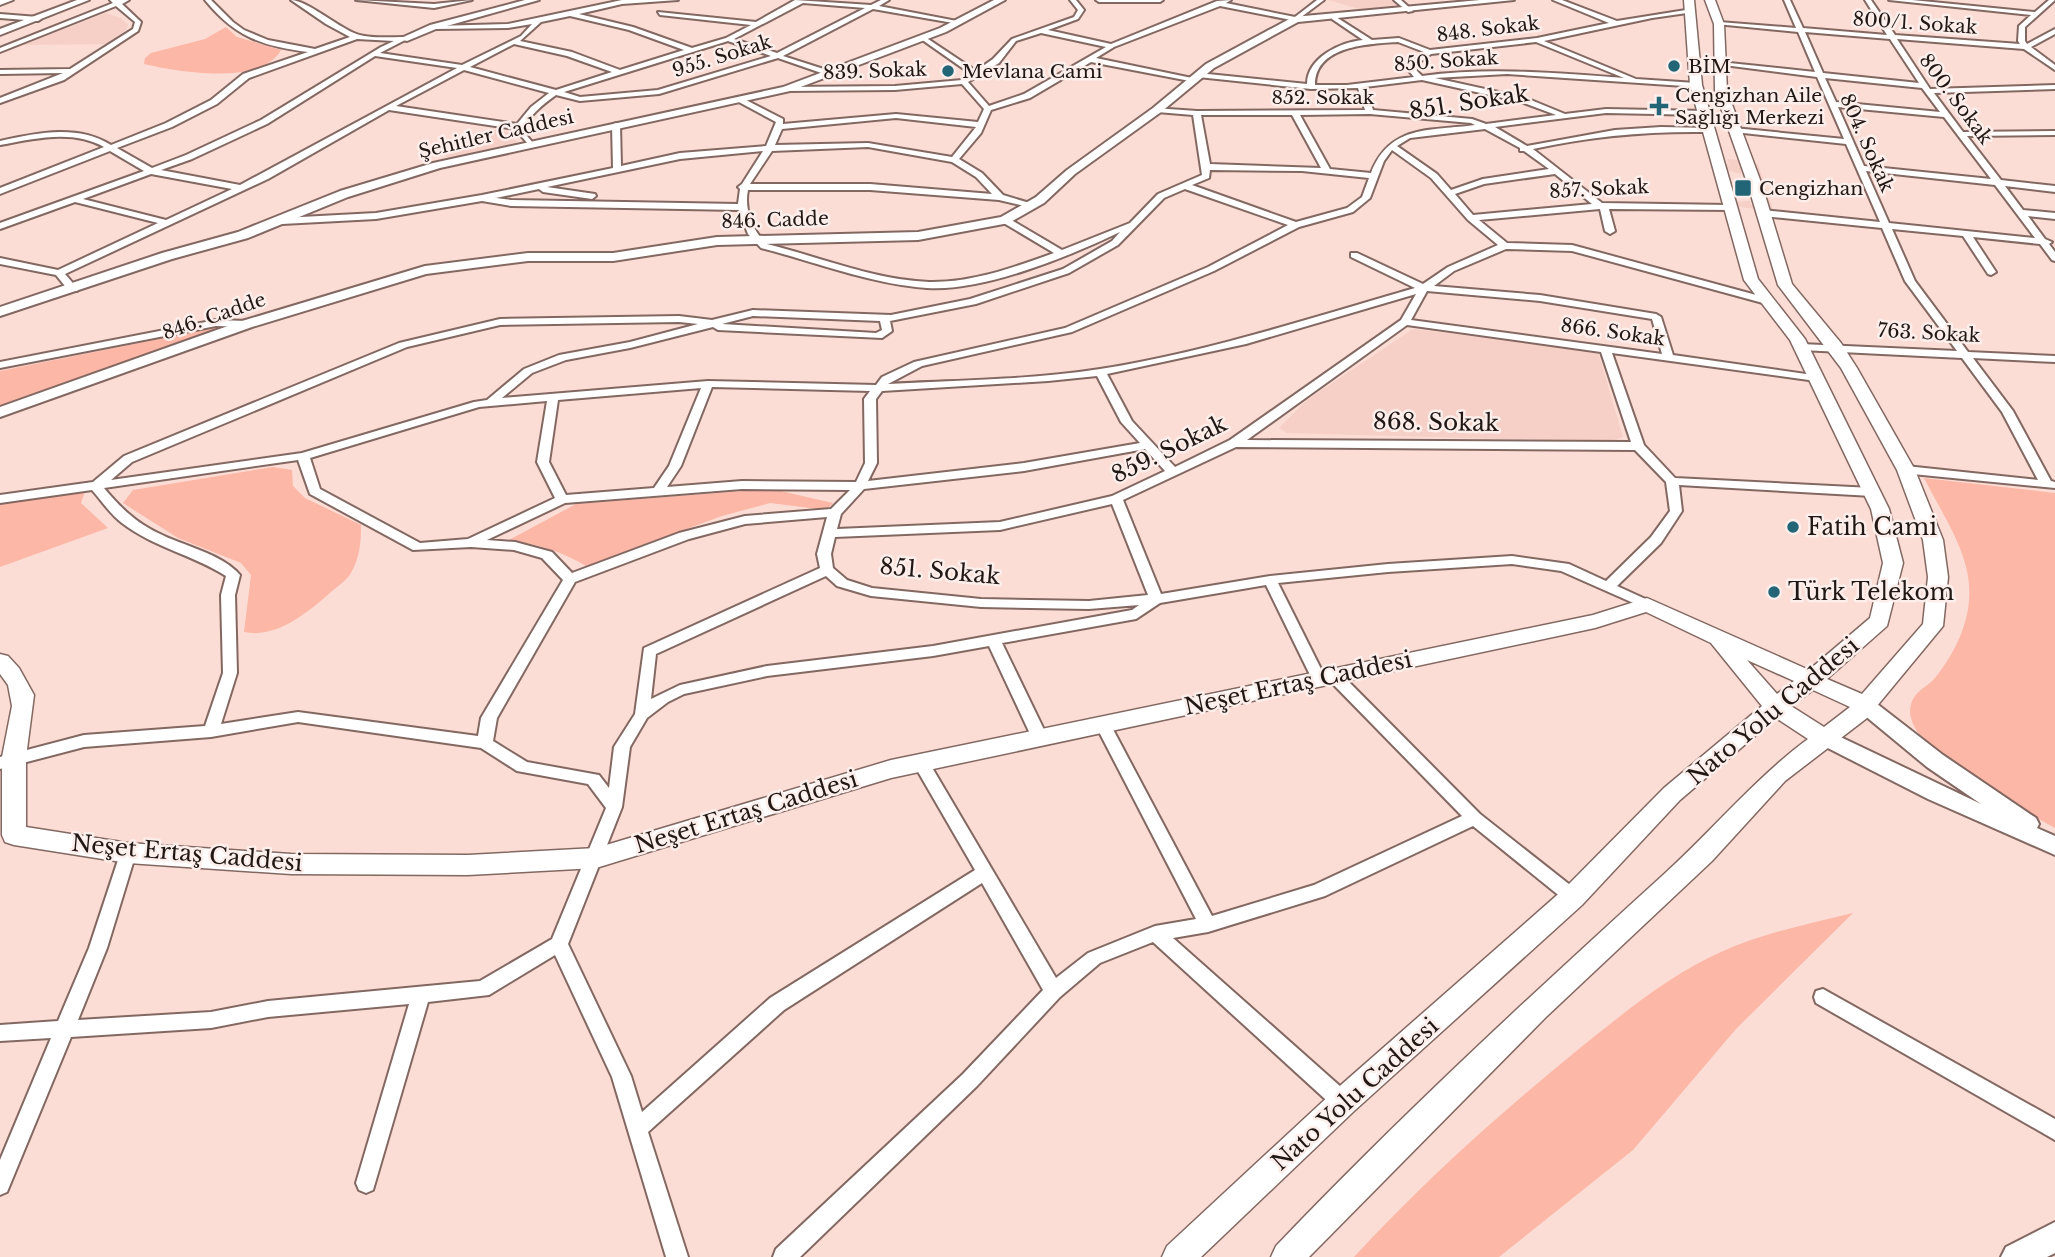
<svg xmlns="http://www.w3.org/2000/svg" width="2055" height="1257" font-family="'Libre Baskerville',serif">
<rect width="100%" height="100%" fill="#fbddd5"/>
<!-- built -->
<g fill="#f6cfc6" fill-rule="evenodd">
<path d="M1328,0H1395L1404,8L1366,11Z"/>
<path d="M106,13L121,18L128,25L126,30L107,44L23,45Z"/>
<path d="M494,130L508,132L518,143L449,159L434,145Z"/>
<path d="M1710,158L1729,165L1727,159L1739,160L1741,166L1752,167L1751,163L1758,164L1775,216L1765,210L1731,206V212L1723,211ZM1721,168L1741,174V169L1753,171L1763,206L1751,205L1750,201L1730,202Z"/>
<path d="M1413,329L1598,352L1623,437L1609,442L1287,433L1279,428L1307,400Z"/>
</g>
<!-- green -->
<g fill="#fcb7a7">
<path d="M226,27L237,37L281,50C261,86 178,72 144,64L145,58L151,53L205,39Z"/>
<path d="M214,328L223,329L0,406V371Z"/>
<path d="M273,467L292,470L293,486L305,498L361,525C361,542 360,557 351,573C347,580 338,586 331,592C308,612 277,639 244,632L251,575L241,563L178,538L123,503L133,490Z"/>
<path d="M1924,478L2055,493V828C2025,811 1882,742 1915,696C1920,689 1929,685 1935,678C1955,653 1972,619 1969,585C1967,549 1940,510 1924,478Z"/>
<path d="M772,489L833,503L826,510L770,503L722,516L586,566C561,551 537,544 509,540L576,504Z"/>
<path d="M85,491L81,503L108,528L0,567V504Z"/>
<path d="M1853,913L1736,1029L1633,1150L1499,1257H1354C1424,1181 1500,1113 1580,1048C1624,1013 1669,975 1721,952C1763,933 1808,924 1853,913Z"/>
</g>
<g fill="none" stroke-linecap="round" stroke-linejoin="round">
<!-- minor casing -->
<g stroke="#836862" stroke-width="4">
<g id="minor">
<path d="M110,0H129L122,4L141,22L138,31L64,80L0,103V98L63,73L0,74V70L70,69L133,29L135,22L116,6L0,52V48L113,3Z"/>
<path d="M205,0H211L233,22L244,30L268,40L315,49L350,37L326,24L291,0C306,0 337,26 354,33C368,39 390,37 404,37L407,39L380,53L462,65L521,36L532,24L508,28L436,29L434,26L508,24L622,0H678L622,4L579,14L633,27L692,48L726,38L751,25L660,15L658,12L756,22L795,0L871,5L881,0H889L879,6L962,22L959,24L873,9L783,56L833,72L834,74L830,76L778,58L659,94L580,101L556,95C542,105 530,115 522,130L533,143L529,145L515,129L389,110L268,179L65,274L78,289L77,291H69L56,275L0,264V258L58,270L158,223L75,202L0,229V223L144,171L110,151L0,194V188L104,147C72,129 34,139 0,145V141C37,133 77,124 111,145L166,123L211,100L243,74L308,52C262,46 235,37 205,0ZM803,3L865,8L777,53L734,39ZM570,16L629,30L684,50L620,70L572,52L520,41L541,22ZM357,39L394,41L381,47L261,120L186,155L152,168L117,148L172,127L217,104L249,78ZM728,41L771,56L658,90L580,97L564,92ZM514,44L567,56L612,72L556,90L470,67ZM375,56L457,68L240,185L161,170L192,159L267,124ZM464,70L549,93L531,107L517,124L396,106ZM151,174L232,189L166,220L83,199Z"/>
<path d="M356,0L434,4L472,0L434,8Z"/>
<path d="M1070,0H1076L1084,10L1078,19L1048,30L1111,44L1217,1L1231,0L1226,3L1295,17L1317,0H1324L1296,21L1220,6L1114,47L1096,58L1192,78L1196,80L1195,82L1091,62L1030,98L991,110L981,133L959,159L982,173L1003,195L1033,204V208L999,200L870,190H748C744,209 752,231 767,244C820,257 874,280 929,282C972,283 1015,267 1054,253L1002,222V218H1008L1062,250L1130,223L1158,194L1202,175L1193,115L1157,112L1153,110L1154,108L1197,111L1365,110L1358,88L1311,89L1198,77L1194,75L1198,73L1307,84C1307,58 1340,42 1363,40L1332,19V17H1336L1372,40L1399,38L1430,50L1537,38L1609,23L1553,0H1562L1617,21L1692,9L1694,12L1652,18L1544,41L1636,79L1696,83L1700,85L1699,87L1507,74L1435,78L1526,98L1565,114L1606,109L1707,111V115H1704L1606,113L1495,127L1527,146L1615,130L1661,127L1711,128V132H1708C1649,131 1591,136 1533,149L1602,203L1729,205L1732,206V210L1609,209L1615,231L1610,234L1605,231L1600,209L1479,220L1507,243L1572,245L1771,299V303H1763L1572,251L1506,249L1454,271L1434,286L1540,295L1656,314L1661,317L1673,355L1820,376V380L1816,381L1612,353L1644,445L1675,478L1872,488L1878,492L1872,496L1679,485L1682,511L1661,543L1617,586L1652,602L1654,605L1652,608L1647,609L1561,571L1512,564L1388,572L1278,583L1326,679L1319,684L1312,679L1266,585L1160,603L1136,619L1002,643L1048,738L1045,742H1035L1032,738L989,646L933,656L767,676L684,694L668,702L647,718L630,747L622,807L568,944L631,1076L642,1112L770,998L975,870L913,763L915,759H927L1056,978L1088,953L1155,926L1196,919L1095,724L1098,720H1108L1212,916L1314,885L1462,816L1329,680L1327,676L1334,671L1339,672L1480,814L1579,892L1582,897L1579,902L1573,904L1567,902L1473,826L1325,896L1208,932L1173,938L1350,1095L1353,1102L1350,1109L1343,1111L1336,1109L1153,942L1100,963L1060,997L977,1086L800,1257H773L776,1249L963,1074L1043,990L982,883L784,1010L648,1132L688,1257H666L612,1077L555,955L489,995L428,1002L373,1190L366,1193L359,1190L356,1183L409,1004L268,1017L211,1028L71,1037L7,1192L0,1195V1160L51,1038L0,1041V1025L58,1021L89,948L122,848L128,846L134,848L136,853L107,948L78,1020L211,1012L268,1001L480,981L552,939L606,808L588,784L517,771L481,748L298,722L211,737L84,747L0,769V757L84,735L205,726L223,673L221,595L226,576C193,555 153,547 122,523C110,514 102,501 92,490L0,503V495L93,482L124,456L399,343L500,319L679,316L712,320L753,310L891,315L970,299L1063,269L1112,241L1120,232C1070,256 983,292 927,288C870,284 816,262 761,248L748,234L739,210L511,206L482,201L376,219L282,224L277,221L282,218L376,213L482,195L613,168L612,125L616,123L620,125L621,166L680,153L766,146L776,122L737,101V97H740L783,119V124L896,114L978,122L984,109L962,84L895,90L786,91L782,89L786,87L895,86L962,80L971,74L921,39V37H925L976,71L993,59L1012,39L1074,17L1078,10ZM1041,33L1106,47L1024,94L989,106L968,82L999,63L1016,41ZM1398,42L1424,52L1408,64L1409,71L1414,77L1347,85H1315C1315,45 1370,44 1398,42ZM1536,42L1624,78C1556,73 1490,67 1422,76L1417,71L1416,65L1431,54ZM1422,80L1521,102L1556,115L1486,124L1472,119L1373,110L1365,87ZM1370,114L1471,123L1475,125C1431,131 1390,124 1371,173L1330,169L1300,115ZM1201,115H1292L1321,168L1210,164ZM896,118L976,127L952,157L868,143L775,145L782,129ZM1485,129L1520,148V151H1524L1549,169L1483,179L1451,190L1437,174L1397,146L1410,138ZM868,147L952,162L976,177L992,194L870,184H750L772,151ZM1392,150L1431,178L1468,220L1498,245L1448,267L1423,284L1357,253H1351V257L1415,288C1311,318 1207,352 1100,369C1030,380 958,380 888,384L922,366L1072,332L1214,271L1299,227L1353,212L1370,198L1384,161ZM763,151L742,184L738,187L740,189L738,204L511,200L496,198L539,189L543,192L592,199L596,196L595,194L547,187L680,159ZM1210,170L1302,171L1369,178L1362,197L1347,208L1296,222L1192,185L1209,178ZM1555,174L1592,204L1473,215L1455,194L1484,184ZM1185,189L1288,225L1208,267L1065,328L914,362L882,377L876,385L708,381L502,398L532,373L566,360L630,348L713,327L718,330L882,338L892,331L890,321L976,304L1069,273L1118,245L1164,198ZM1427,291L1540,301L1652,319L1662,354L1411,320ZM1416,294L1401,320L1230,440L1175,467L1132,421L1107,374L1246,344ZM753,316L880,321L882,330L876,333L722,324ZM679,322L698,324L630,342L559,355L524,369L487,400L474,402L302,453L111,480L132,462L407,347L500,325ZM1407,325L1601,352L1631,442L1247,440ZM1097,376L1121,422L1140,443L1024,463L868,481L877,463L876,399L882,391L1048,381ZM712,387L870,391L864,399L865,463L856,482L742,481L667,487L681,466ZM701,388L669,466L654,488L566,495L549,462L558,400ZM547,401L537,462L555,498L468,539L420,543L320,489L310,458L479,407ZM1236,447L1635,450L1666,482L1670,511L1651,537L1606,581L1569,564L1512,556L1388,564L1270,576L1161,594L1123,500ZM1145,449L1165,471L1112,496L1000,522L837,529L841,514L864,489L1024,471ZM298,460L310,494L413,550L471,547L514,550L542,558L563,580L481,718L478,736L298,712L221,724L237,673L235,595L240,575C221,553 183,546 158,533C135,522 120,507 104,488ZM742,489L850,490L831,509L745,516L679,533L572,573L552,552L515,542L487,540L565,503ZM1112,504L1148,595L1089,601L981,599L872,588L847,580L833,568L831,554L835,537L1000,530ZM827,517L817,554L820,568L644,648L635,714L614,747L609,788L599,775L527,762L493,741L497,718L575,582L689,539L745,524ZM826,576L837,586L871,596L981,607L1089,609L1139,605L1132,610L933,646L767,666L680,685L651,699L656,654Z"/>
<path d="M1096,0H1163L1160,2H1099Z"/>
<path d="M1394,0H1401L1413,11L1408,12Z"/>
<path d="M1784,0H1790L1803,28L1887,35L1865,0H1871L1895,35L2020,44L2018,41L2019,26L2031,15L1889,0H1912L2035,12L2049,0H2055L2025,27V41L2027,44L2055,29V34L2031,47L2055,65V70L2024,49L1897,39L1930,89L2055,85V89L1934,93L1963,132L2055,131V135L1967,136L2001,180L2055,186V192L2005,186L2023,210L2055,213V219L2028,216L2045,239L2052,242L2049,244L2055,252V261L2052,260L2040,244L1973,237L1996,272L1991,275L1988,274L1963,236L1892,229L1915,281L1968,352L2055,356V362L1973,358L2013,411L2051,481L2055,482V488L1902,473L1900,470L1906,466L2038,480L2002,412L1962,358L1801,350L1796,347L1801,344L1957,351L1905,281L1882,228L1763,216L1758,213L1763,210L1880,222L1846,144L1734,132L1730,130L1734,128L1844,139L1817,77L1716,64L1720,62L1815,72L1798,32L1716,24L1719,22L1796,28ZM1805,32L1890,39L1919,83L1823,73ZM1825,78L1922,88L1940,112L1836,102ZM1838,107L1944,117L1991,179L1864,166ZM1866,171L1995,185L2035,238L1889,223Z"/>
<path d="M0,14L38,17L41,19L38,21L0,18Z"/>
<path d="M216,320L247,321L252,324L247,327L216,326L0,368V362Z"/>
<path d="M1823,989L2055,1119V1140L1816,1003L1814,997L1816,991Z"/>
</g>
</g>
<!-- tertiary casing -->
<g stroke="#836862" stroke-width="4">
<g id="tertiary">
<path d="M0,0H13L0,5Z"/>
<path d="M77,0H89L0,35V29Z"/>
<path d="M525,0H539L436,29L407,41L399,39L430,25Z"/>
<path d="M994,0H1005L946,32L790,91L440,168L348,197L248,238L172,259L0,316V307L162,253L238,232L340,191L433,163L783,87L940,28Z"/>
<path d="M1480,0H1514L1298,22L1214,68L1161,112L1075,174L1044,203L1009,223L918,240L717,245L613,261H528L426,274L252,327L0,417V407L242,321L425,266L528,253H613L717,237L918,232L1001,217L1036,197L1067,170L1153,108L1206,64L1293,17Z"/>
<path d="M1865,698L1872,700L1943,755L2036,818L2039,824L2037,828L2055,836V855L1928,799L1816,742L1812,737L1816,732H1830L1981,804L1927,767L1858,710L1855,705L1858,700Z"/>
<path d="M2055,1222V1253L2047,1257H2001L2006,1247Z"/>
</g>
</g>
<!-- secondary casing -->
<g stroke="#836862" stroke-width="3">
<path id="secondary" d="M1684,0H1694L1702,85L1758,279L1805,339L1889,509L1903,563L1887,626L1827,679L1862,694L1923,624L1928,577L1923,540L1897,470L1841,368L1778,285L1748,185L1715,91L1714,24L1705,0H1715L1724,24L1727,91L1762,185L1792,284L1841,343L1857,368L1915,470L1943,540L1948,577L1943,626L1867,718L1785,781L1712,861L1546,1017L1309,1257H1271L1276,1246C1399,1117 1530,996 1662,876C1712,831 1754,779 1808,739L1776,718L1680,800L1582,905L1353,1112L1201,1257H1162L1167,1246L1333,1092L1564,889L1664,788L1762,706L1711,643L1646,612L1595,628L891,778L596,868L468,875L291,874L128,863L14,845L5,842L2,835V757L12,706L8,685L0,674V654L8,656L19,668L34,695L26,757V827L128,843L291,854L468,855L596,848L891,760L1593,615L1647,598L1809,670L1870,618L1883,563L1871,509L1790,340L1744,280L1690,85ZM1747,660L1794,681L1777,694ZM1813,690L1850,707L1824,727L1791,706Z"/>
</g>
<!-- minor -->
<use href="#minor" fill="#fff" fill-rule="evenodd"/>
<!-- tertiary -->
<use href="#tertiary" fill="#fff" fill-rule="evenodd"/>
<!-- secondary -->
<use href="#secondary" fill="#fff" fill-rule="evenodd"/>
</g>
<!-- markers -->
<g fill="#216576" stroke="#fbeeeb" stroke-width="2.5">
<circle cx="1674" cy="66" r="7"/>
<circle cx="948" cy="71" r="7"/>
<path d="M1655.5 95.5h7v7h7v7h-7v7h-7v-7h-7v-7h7z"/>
<rect x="1734" y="179" width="18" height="18" rx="3.5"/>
<circle cx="1793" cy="527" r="7"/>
<circle cx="1774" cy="592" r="7"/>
</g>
<g text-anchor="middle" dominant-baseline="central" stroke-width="5" stroke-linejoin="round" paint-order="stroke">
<!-- far-street labels -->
<g font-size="19" fill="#211714" stroke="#fbeeeb">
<text transform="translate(1915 23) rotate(4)">800/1. Sokak</text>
<text transform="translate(1488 29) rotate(-7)">848. Sokak</text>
<text transform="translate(722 56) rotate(-17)">955. Sokak</text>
<text transform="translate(1446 61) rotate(-4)">850. Sokak</text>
<text transform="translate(875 71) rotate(-2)">839. Sokak</text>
<text x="1323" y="97">852. Sokak</text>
<text transform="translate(1956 99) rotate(53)">800. Sokak</text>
<text transform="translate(496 134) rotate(-13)">Şehitler Caddesi</text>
<text transform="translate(1867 143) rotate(66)">804. Sokak</text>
<text transform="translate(1599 189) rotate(-3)">857. Sokak</text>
<text transform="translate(775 220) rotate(-2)">846. Cadde</text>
<text transform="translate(214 316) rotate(-19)">846. Cadde</text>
<text transform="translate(1613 332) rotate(8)">866. Sokak</text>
<text transform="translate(1929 333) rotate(3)">763. Sokak</text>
</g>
<!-- far-poi labels -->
<g font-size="19" fill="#211714" stroke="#fbeeeb" text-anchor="start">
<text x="1688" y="66">BİM</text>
<text x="962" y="71">Mevlana Cami</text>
<text x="1675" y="95">Cengizhan Aile<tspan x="1675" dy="22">Sağlığı Merkezi</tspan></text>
<text x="1759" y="188">Cengizhan</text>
</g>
<!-- street labels -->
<g font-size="23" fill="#211714" stroke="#fbeeeb">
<text transform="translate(1469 102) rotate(-9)">851. Sokak</text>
<text transform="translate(1436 422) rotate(1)">868. Sokak</text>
<text transform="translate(1169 449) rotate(-26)">859. Sokak</text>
<text transform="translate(940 571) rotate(5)">851. Sokak</text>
<text transform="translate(1298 683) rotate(-12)">Neşet Ertaş Caddesi</text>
<text transform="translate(1773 711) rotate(-40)">Nato Yolu Caddesi</text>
<text transform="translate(746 812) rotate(-17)">Neşet Ertaş Caddesi</text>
<text transform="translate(187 853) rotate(5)">Neşet Ertaş Caddesi</text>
<text transform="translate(1355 1094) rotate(-42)">Nato Yolu Caddesi</text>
</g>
<!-- poi labels -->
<g font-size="23" fill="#211714" stroke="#fbeeeb" text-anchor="start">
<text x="1807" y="527">Fatih Cami</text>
<text x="1788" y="592">Türk Telekom</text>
</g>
</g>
</svg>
